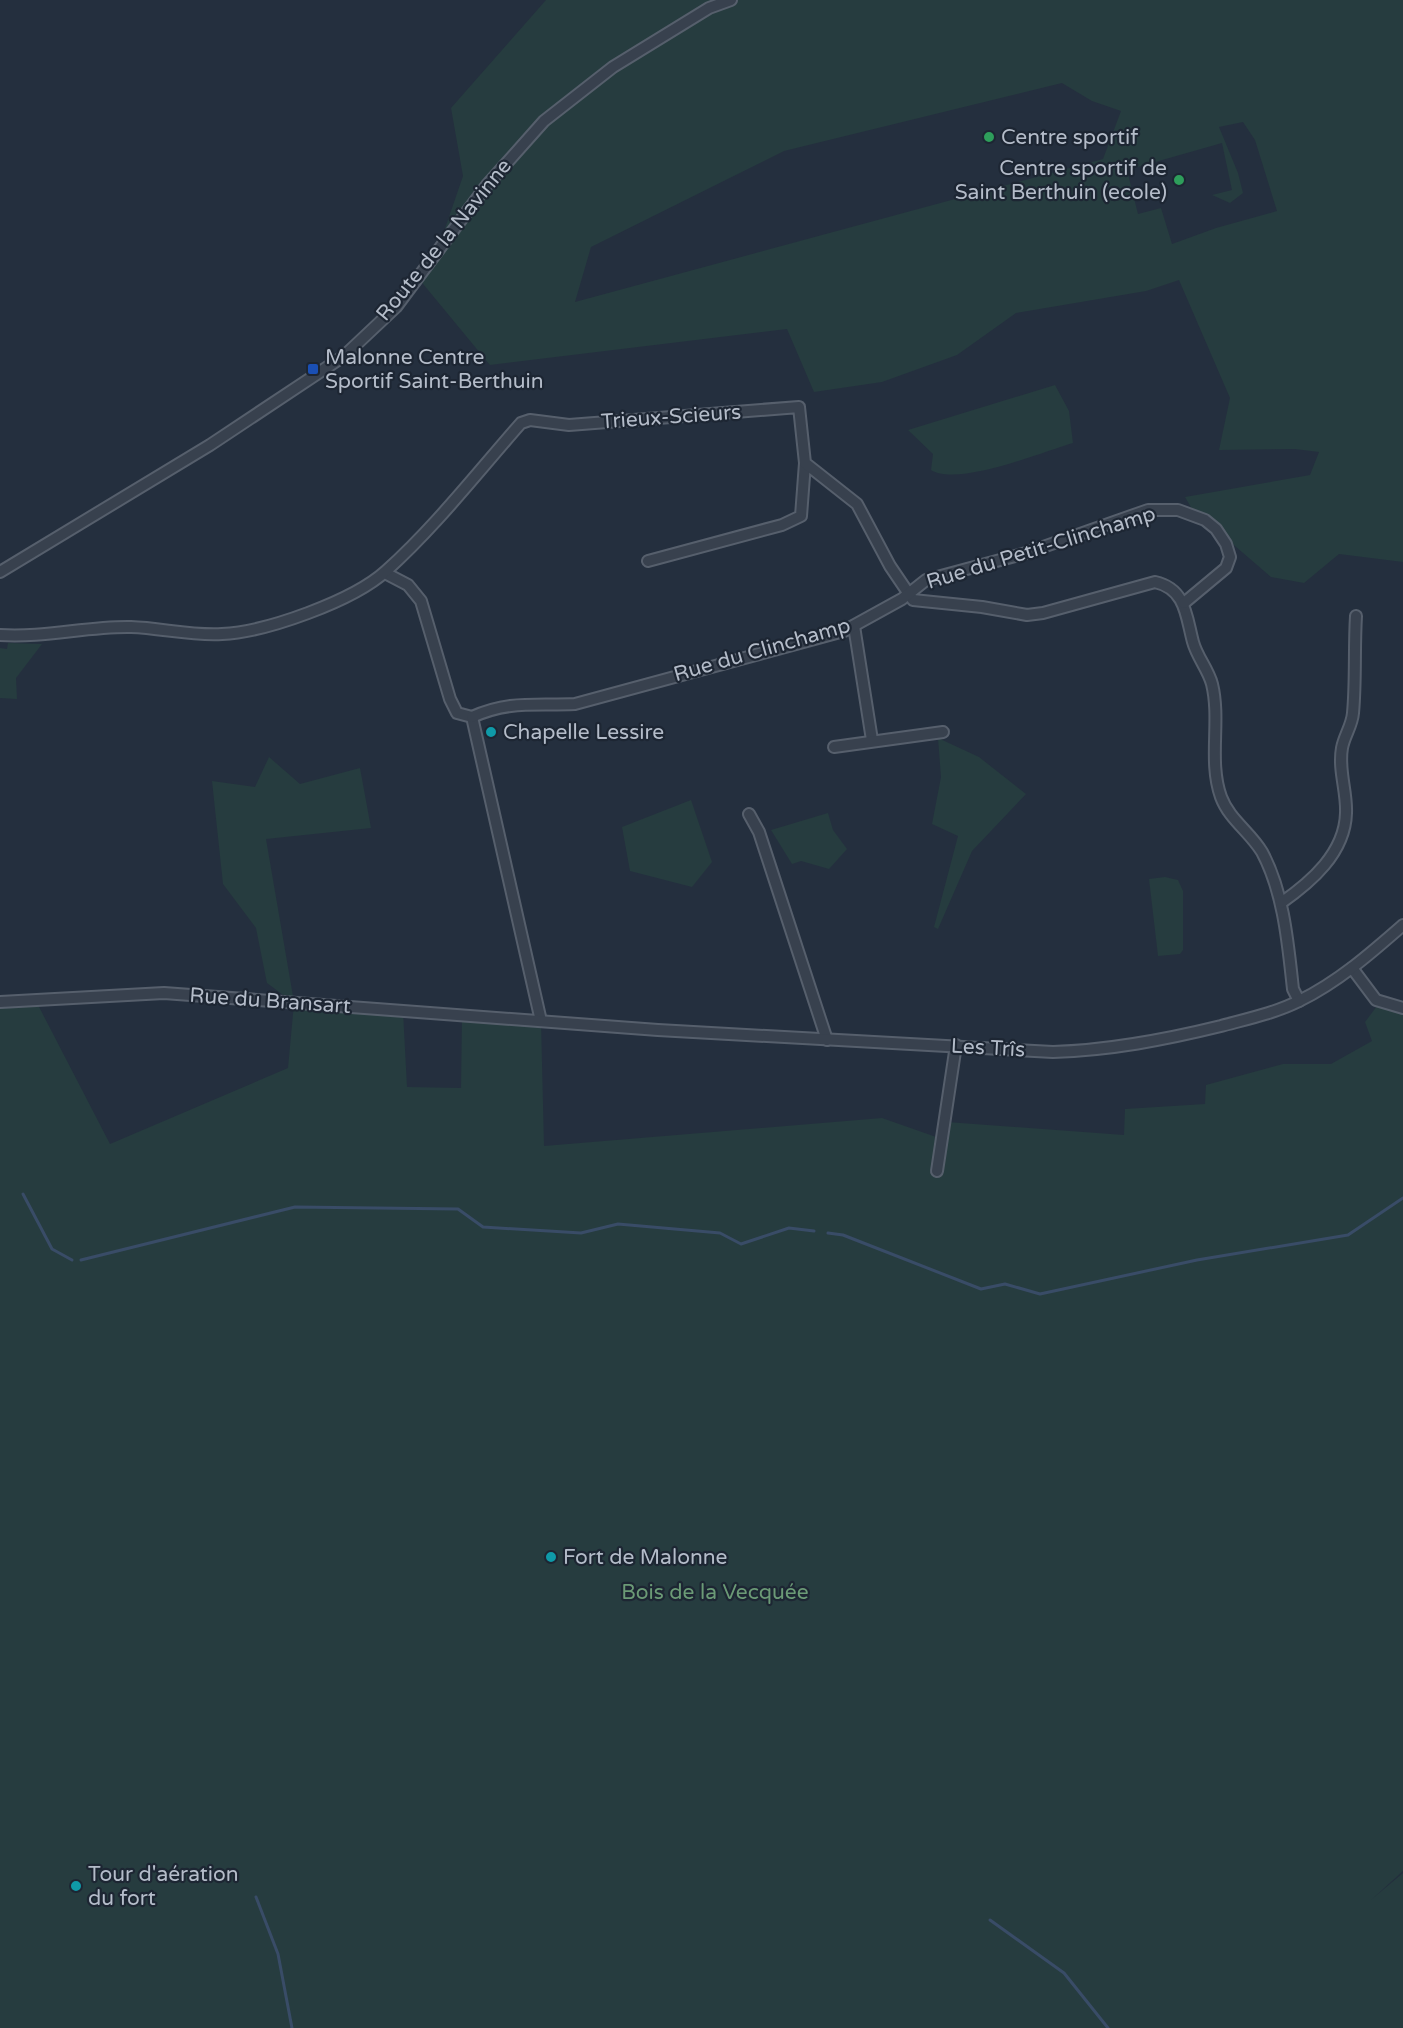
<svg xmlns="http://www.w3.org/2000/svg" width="1403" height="2028" font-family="'Varela Round',sans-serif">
<rect width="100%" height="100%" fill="#242f3e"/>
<!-- green -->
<g fill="#263c3f" fill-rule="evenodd">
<path d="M546,0H1403V562L1339,554L1304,583L1271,577L1192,509L1185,497L1310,475L1319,452L1295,449L1219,450L1230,398L1179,280L1146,291L1016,313L957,355L882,382L814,392L787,329L490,365L419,279L440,243L463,176L451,108ZM1062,83L1092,101L1121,111L1103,159L575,302L591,247L784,151ZM1243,122L1255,140L1277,211L1216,228L1172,244L1161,208L1138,214L1127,170L1222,143L1232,190L1212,195L1230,203L1243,193L1238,173L1219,127Z"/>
<path d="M1055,385L1069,411L1073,443C1042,452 958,487 931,470L933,454L908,430Z"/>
<path d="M8,643L42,644L16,678L17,699L0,698V648L7,649Z"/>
<path d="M938,738L979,757L1026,794L972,851L938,929L934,927L958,836L932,824L941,777Z"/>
<path d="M269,757L300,784L360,768L371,828L266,839L294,1002L403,1011L407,1087L461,1088L462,1015L541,1021L544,1146L882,1118L939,1138L947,1122L1124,1135L1125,1109L1205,1104L1206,1085L1283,1064H1331L1372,1041L1365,1022L1380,1002L1403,1008V1871L1371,1900L1403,1873V2028H0V1002L37,1003L110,1144L288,1068L294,1003L267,983L256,928L223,884L212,781L255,787Z"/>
<path d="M691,800L712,862L692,887L630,871L622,827Z"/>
<path d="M828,813L833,830L847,849L829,869L801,861L792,864L771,830Z"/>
<path d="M1165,877L1178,880L1183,891V950L1180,954L1158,956L1149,879Z"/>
</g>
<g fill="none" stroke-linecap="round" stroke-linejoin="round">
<!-- stream -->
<g stroke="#394c67" stroke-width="3">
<path d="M23,1194L52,1249L72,1260"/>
<path d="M828,1233L843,1235L981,1289L1005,1284L1040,1294L1197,1260L1348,1235L1403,1198"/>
<path d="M81,1260L295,1207L458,1209L483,1227L581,1233L618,1224L720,1233L741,1244L789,1228L814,1231"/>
<path d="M256,1897L278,1954L292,2028"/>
<path d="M990,1920L1064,1973L1108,2028"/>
</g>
<!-- minor casing -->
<g stroke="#565f6c" stroke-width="14">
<g id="minor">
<path d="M648,561L782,525L801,516L805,463"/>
<path d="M0,572L210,445L344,356L396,307L487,185L544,121L613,67L709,8L731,0"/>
<path d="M385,573L408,585L421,601L450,699L457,713L472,717L541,1021"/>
<path d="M854,626L872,740"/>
<path d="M0,635C44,638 88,626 131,627C161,628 192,636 222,634C266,632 353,601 386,571C435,527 477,473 521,423L530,420L569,425L799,407L805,463L857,504L890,566L913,600L982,607L1027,615L1043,613L1155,582C1186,589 1186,616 1193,642C1197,657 1208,669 1212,684C1221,721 1208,761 1221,797C1229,819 1250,832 1262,852C1284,893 1288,944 1293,989L1299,1001"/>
<path d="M472,717C510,700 536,706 575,704L844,631L902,599L926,580L1026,553L1148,510H1178L1205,520L1216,529L1226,544L1230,557L1226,568L1184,603"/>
<path d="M834,747L943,732"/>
<path d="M749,814L759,832L827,1040"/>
<path d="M1281,903C1311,882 1345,853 1346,813C1347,791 1338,770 1342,748C1344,736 1352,726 1353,713C1356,681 1354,648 1356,616"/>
<path d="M1352,968L1376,1000L1403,1008"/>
<path d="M0,1002L164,993L658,1030L1053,1052C1111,1050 1164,1040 1221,1026C1247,1019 1275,1013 1299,1001C1338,982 1371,953 1403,925"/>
<path d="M937,1171L956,1045"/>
</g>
</g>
<!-- minor -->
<use href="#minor" stroke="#38414e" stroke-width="10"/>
</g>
<!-- markers -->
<g fill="#2e9e5b" stroke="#1d2633" stroke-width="2">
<circle cx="989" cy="137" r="6"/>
<circle cx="1179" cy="180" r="6"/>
</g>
<rect fill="#1a4fb4" stroke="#1d2633" stroke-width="2" x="307" y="363" width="12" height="12" rx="3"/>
<g fill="#0f9aa8" stroke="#1d2633" stroke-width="2">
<circle cx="491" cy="732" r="6"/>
<circle cx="551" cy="1557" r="6"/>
<circle cx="76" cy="1886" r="6"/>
</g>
<g text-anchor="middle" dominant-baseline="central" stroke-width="4.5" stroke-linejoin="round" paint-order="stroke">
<!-- poi labels -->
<g font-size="21" fill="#b4bcc9" stroke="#1d2633" text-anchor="start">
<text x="1001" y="137">Centre sportif</text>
<text x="1167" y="168" text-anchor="end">Centre sportif de<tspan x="1167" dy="24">Saint Berthuin (ecole)</tspan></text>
<text x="325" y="357">Malonne Centre<tspan x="325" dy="24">Sportif Saint-Berthuin</tspan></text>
<text x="503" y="732">Chapelle Lessire</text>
<text x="563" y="1557">Fort de Malonne</text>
<text x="88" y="1874">Tour d'aération<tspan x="88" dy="24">du fort</tspan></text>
</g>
<!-- street labels -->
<g font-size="21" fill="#b4bcc9" stroke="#1d2633">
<text transform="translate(444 240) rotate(-51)">Route de la Navinne</text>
<text transform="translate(671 417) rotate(-4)">Trieux-Scieurs</text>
<text transform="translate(1041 548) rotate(-17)">Rue du Petit-Clinchamp</text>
<text transform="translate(762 650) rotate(-16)">Rue du Clinchamp</text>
<text transform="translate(270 1001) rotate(4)">Rue du Bransart</text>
<text transform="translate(988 1048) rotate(3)">Les Trîs</text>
</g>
<!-- park labels -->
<g font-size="21" fill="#6b9a76" stroke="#1d2633">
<text x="715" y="1592">Bois de la Vecquée</text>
</g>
</g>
</svg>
